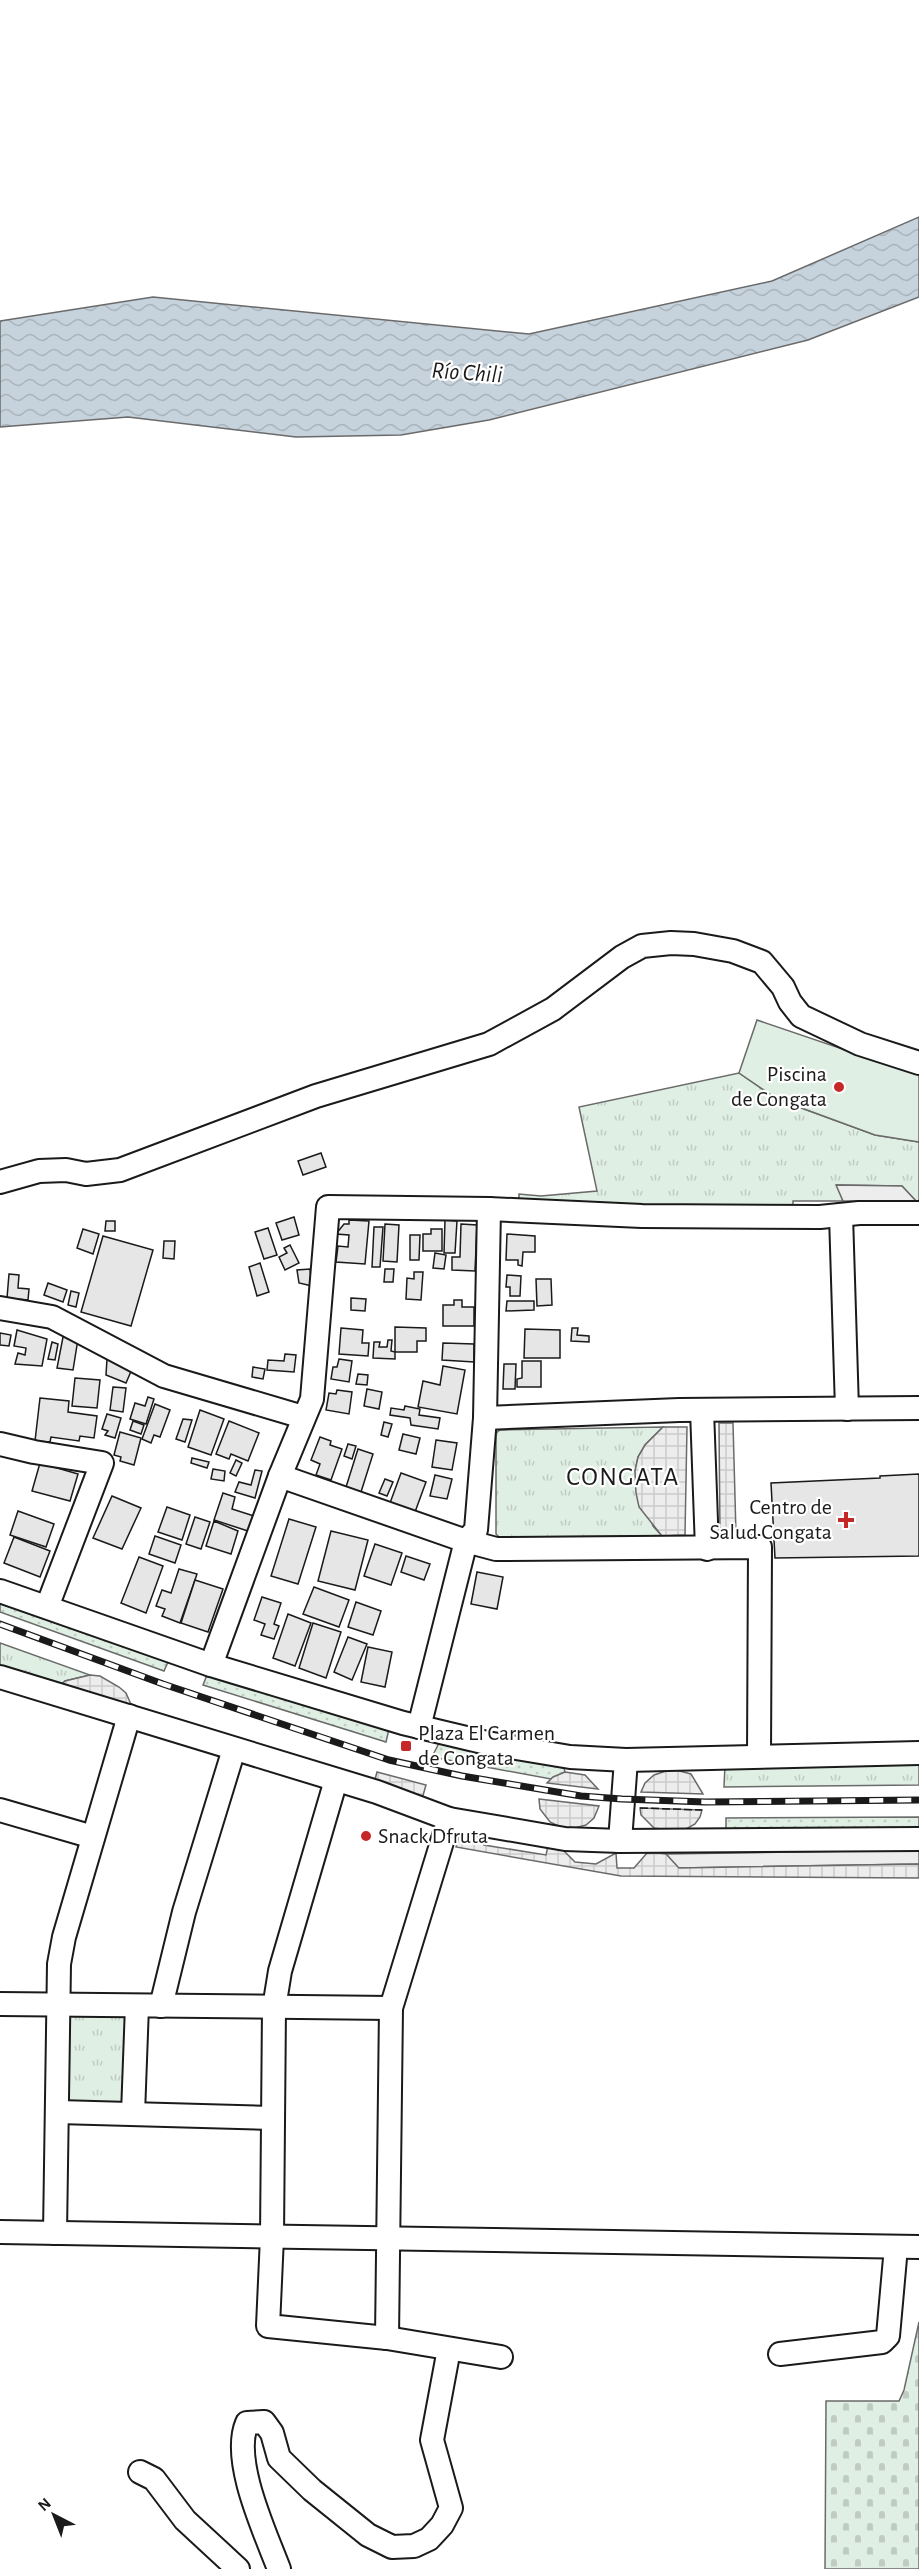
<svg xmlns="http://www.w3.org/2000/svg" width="919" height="2569" font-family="'Alegreya Sans',sans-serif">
<defs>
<pattern id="grass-dots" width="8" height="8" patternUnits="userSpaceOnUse" patternTransform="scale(1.5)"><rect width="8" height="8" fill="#e0efe3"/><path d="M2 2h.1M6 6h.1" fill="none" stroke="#c0ccc2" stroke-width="1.8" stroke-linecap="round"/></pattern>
<pattern id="cemetery-stones" width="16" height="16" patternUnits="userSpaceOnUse" patternTransform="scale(1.5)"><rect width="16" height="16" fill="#e0efe3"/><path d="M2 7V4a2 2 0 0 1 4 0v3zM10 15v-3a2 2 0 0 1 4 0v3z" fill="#c0ccc2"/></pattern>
<pattern id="park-tufts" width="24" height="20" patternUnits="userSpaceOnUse" patternTransform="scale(1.5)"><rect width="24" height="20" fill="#e0efe3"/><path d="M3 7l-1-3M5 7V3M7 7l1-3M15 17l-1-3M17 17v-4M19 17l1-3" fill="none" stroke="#c0ccc2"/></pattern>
<pattern id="plaza-grid" width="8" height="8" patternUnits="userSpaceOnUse" patternTransform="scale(1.5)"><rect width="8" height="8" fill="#ededed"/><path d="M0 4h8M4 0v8" fill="none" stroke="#cbcbcb"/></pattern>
<pattern id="water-waves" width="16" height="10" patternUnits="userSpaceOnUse" patternTransform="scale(1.5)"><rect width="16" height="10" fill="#c6d2dc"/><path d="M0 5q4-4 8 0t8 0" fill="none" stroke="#aab4bc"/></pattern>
</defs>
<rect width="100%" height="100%" fill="#fff"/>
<!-- grass -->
<g fill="url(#grass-dots)" stroke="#6a6a6a" stroke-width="1.5">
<path d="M0,1604L168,1662L164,1671L0,1612Z"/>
<path d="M207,1675L389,1729L386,1742L203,1685Z"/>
<path d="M439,1743L564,1768L565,1772L551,1779L432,1757Z"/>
<path d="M919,1817V1831L726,1834V1818Z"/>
</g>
<!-- cemetery -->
<path fill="url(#cemetery-stones)" stroke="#6a6a6a" stroke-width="1.5" d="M919,2322V2569H825L826,2401H899L904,2390Z"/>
<!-- park -->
<g fill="url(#park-tufts)" stroke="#6a6a6a" stroke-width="1.5">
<path d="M739,1073L777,1099L875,1135L919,1142V1201H916L902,1186L837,1185L843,1201H793V1210L519,1200V1194L541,1196L597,1191L579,1107Z"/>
<path d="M663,1427L645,1445L638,1457L635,1471L653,1526L662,1536L499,1537L496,1534V1433L500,1430Z"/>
<path d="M0,1643L90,1675L65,1681L59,1687L0,1670Z"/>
<path d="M919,1763V1785L724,1787L725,1765Z"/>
<path d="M67,2014H128L127,2104L67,2106Z"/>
</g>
<!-- garden -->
<path fill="#e0efe3" stroke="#6a6a6a" stroke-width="1.5" d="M757,1020L919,1075V1142L875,1135L777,1099L739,1073Z"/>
<!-- parking -->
<g fill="#ededed" stroke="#6a6a6a" stroke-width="1.5">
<path d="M836,1185L902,1186L916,1201H843Z"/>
<path d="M919,1850V1864L678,1868L666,1854Z"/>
</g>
<!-- plaza -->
<g fill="url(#plaza-grid)" stroke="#6a6a6a" stroke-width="1.5">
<path d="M719,1423H733L736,1534L720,1535Z"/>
<path d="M663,1427H687L685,1535L662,1536L639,1507L636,1493L635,1471L638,1457L645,1445Z"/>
<path d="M90,1675L100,1676L119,1687L126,1693L133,1709L59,1687L65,1681Z"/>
<path d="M672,1769L691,1774L703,1794L641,1792L645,1783L654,1775Z"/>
<path d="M377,1772L426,1785L422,1799L374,1783Z"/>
<path d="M565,1772L585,1775L598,1789L547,1783L553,1777Z"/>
<path d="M539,1799L599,1806L594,1818L586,1825L567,1830L550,1822L540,1809Z"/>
<path d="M640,1808L702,1810L700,1817L695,1824L681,1832L654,1828L641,1815Z"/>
<path d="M461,1831L479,1833L484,1845L546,1855L548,1846L562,1849L575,1862L596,1864L616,1853L617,1868H634L647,1853H659L666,1854L679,1868L919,1864V1878L621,1876L456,1847Z"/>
</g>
<!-- water -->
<path fill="url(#water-waves)" stroke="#6a6a6a" stroke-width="1.5" d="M919,217V297L808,340L489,420L401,435L296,437L128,417L0,427V321L153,297L529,334L772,281Z"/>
<!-- building -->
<g fill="#e6e6e6" stroke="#1a1a1a" stroke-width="1.5">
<path d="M321,1153L326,1167L303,1175L298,1161Z"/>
<path d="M294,1217L299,1235L282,1240L276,1223Z"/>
<path d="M349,1220L369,1221L365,1264L336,1262L338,1246L348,1247L349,1235L336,1234L344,1224H349Z"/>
<path d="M445,1220L457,1221L455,1253H444Z"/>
<path d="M106,1221H115V1231H105Z"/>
<path d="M385,1224L399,1225L397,1262L383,1261Z"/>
<path d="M461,1224L477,1225L475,1271L452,1270V1257H460Z"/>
<path d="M374,1227H383L380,1267H372Z"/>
<path d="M268,1228L277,1255L264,1259L255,1232Z"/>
<path d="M83,1229L99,1234L93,1254L77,1248Z"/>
<path d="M431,1229H442V1251H423V1234H431Z"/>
<path d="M507,1234L535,1236V1252H523L522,1266L518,1265V1260H506Z"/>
<path d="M410,1235H420L419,1260H410Z"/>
<path d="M103,1236L153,1250L131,1326L81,1312Z"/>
<path d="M164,1241H175L174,1259L163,1258Z"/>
<path d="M290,1245L299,1263L285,1270L279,1257L287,1253L284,1248Z"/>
<path d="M435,1253L446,1255L444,1269L433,1268Z"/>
<path d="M260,1263L269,1292L257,1296L249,1267Z"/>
<path d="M310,1269L312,1286L299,1283L297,1270Z"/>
<path d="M385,1269H394L393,1282H384Z"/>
<path d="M414,1272H423L421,1300L406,1299L407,1278L414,1279Z"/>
<path d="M9,1274L19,1275L18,1288L29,1289L28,1300L7,1298Z"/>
<path d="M507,1275L521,1276L520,1296H510V1287H506Z"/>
<path d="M536,1279H551L552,1305L537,1306Z"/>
<path d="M48,1283L67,1290L63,1302L44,1295Z"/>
<path d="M71,1291L79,1293L76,1307L68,1305Z"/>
<path d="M351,1298L366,1299L365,1311L351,1310Z"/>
<path d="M454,1300H462V1307H474V1326H443V1305H454Z"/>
<path d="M507,1301H534V1310L506,1311Z"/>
<path d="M395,1327L426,1328V1341H417V1352H395Z"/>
<path d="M341,1328L363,1330L362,1343H369L368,1356L339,1354Z"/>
<path d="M572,1328H578L577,1335L589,1336V1342L571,1341Z"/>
<path d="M525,1329L560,1330V1358H524Z"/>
<path d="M17,1330L47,1339L42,1366L15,1364L18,1353L25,1355L26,1348L14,1346Z"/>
<path d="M0,1333L11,1335L9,1346L0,1345Z"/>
<path d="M63,1337L78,1339L73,1370L57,1368Z"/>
<path d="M388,1340H392L391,1351L395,1352V1359L373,1358L374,1342H380L379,1347H387Z"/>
<path d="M52,1342L58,1344L55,1360L48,1359Z"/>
<path d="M443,1343L474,1344V1362L442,1360Z"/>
<path d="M285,1354L296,1355L294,1372L267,1370L268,1360L284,1361Z"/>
<path d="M107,1359L132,1369L126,1383L106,1375Z"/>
<path d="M339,1359L352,1361L349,1382L331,1379L333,1367H337Z"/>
<path d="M522,1361H541V1387H517V1379L522,1378Z"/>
<path d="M504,1364H516L515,1389H503Z"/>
<path d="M443,1366L465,1370L457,1414L418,1407L423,1381L440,1385Z"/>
<path d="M253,1367L265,1369L263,1379L252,1377Z"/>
<path d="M358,1374L368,1375L367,1385L356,1384Z"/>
<path d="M75,1378L100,1380L97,1408L72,1406Z"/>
<path d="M113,1387L126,1388L123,1412L110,1410Z"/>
<path d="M367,1389L382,1392L379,1409L364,1406Z"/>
<path d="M337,1390L352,1392L349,1414L326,1410L329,1393L336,1394Z"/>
<path d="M148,1397L154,1399L146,1424L130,1419L135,1403L145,1406Z"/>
<path d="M40,1398L69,1401L68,1412L97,1416L94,1438L80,1436L79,1441L51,1437L50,1442L35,1441Z"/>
<path d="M155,1404L170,1410L160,1437L154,1435L151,1443L142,1439Z"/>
<path d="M405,1406L420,1409L419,1415L440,1418L438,1429L411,1425L410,1418L390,1415L391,1408L404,1410Z"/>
<path d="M200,1410L224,1419L211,1455L188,1447Z"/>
<path d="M107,1414L121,1418L115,1438L105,1435L108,1431L102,1429Z"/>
<path d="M183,1419L192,1420L185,1442L176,1439Z"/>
<path d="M133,1421L144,1425L141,1434L130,1430Z"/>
<path d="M229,1421L259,1433L248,1461L231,1454L229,1459L216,1454Z"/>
<path d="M384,1422L392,1424L388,1437L381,1435Z"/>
<path d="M120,1432L141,1438L134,1465L120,1461L121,1457L114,1455Z"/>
<path d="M403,1434L420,1438L416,1454L399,1450Z"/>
<path d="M320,1437L331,1441L330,1445L342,1449L331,1480L316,1475L320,1464L311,1460Z"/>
<path d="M436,1440L457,1443L452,1470L432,1467Z"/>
<path d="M348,1444L356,1446L352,1459L344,1456Z"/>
<path d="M358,1449L373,1454L361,1492L346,1487Z"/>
<path d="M192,1458L209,1462L207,1468L191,1463Z"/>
<path d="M236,1460L242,1463L236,1476L230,1473Z"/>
<path d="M40,1463L78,1474L70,1501L32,1491Z"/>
<path d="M213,1469L225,1471L224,1481L211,1479Z"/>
<path d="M255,1470L262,1471L255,1498L235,1492L239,1482L251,1485Z"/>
<path d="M401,1473L426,1482L415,1512L390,1503Z"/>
<path d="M919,1474V1556L775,1558L771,1483L880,1478V1476Z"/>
<path d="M435,1475L452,1479L447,1499L430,1496Z"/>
<path d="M385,1479L393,1482L387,1496L379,1493Z"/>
<path d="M223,1493L235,1497L232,1509L254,1516L248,1531L214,1520Z"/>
<path d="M112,1496L141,1508L122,1549L93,1538Z"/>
<path d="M167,1507L190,1515L182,1540L158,1532Z"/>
<path d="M18,1511L54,1524L46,1547L10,1535Z"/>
<path d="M195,1517L210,1522L201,1549L186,1544Z"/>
<path d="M289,1519L316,1527L298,1584L271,1576Z"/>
<path d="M214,1521L238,1531L231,1554L206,1546Z"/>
<path d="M331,1531L368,1540L355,1590L318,1581Z"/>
<path d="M155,1536L181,1545L175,1563L149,1554Z"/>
<path d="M14,1537L50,1551L40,1577L4,1563Z"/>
<path d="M375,1544L402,1553L391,1585L364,1576Z"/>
<path d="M406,1556L430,1564L424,1580L401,1572Z"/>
<path d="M139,1557L163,1566L146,1613L121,1603Z"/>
<path d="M179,1569L197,1574L180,1623L162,1616L165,1609L156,1606L162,1590L171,1593Z"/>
<path d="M477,1572L503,1577L497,1609L471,1604Z"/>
<path d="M195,1580L223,1589L208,1632L181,1623Z"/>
<path d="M314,1587L349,1600L339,1627L303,1614Z"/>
<path d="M262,1597L281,1603L274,1624L279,1626L274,1639L261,1635L265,1624L254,1620Z"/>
<path d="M356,1602L381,1611L373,1635L348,1627Z"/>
<path d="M288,1614L311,1623L295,1666L273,1658Z"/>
<path d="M313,1623L341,1632L326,1678L299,1668Z"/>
<path d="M348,1637L367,1644L352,1680L334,1672Z"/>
<path d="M368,1647L392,1652L385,1687L361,1682Z"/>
</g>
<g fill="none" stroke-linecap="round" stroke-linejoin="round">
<!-- minor casing -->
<g stroke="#1a1a1a" stroke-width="26">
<g id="minor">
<path d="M0,1182L39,1171L66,1170L86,1174L120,1170L316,1096L489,1044L553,1009L622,957L642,946L671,943L694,944L733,951L762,962L783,987L790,1002L801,1016L860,1044L919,1063"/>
<path d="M841,1215L847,1409"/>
<path d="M0,1308L52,1317L164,1376L303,1417"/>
<path d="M702,1410L707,1549"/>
<path d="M485,1418L679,1410L919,1408"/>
<path d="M0,1444L34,1452L102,1463L47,1607"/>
<path d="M280,1476L466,1541L496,1549L760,1547L759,1755"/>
<path d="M0,1591L211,1665L403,1723L487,1743L570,1757L626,1760L919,1753"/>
<path d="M211,1665L280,1476L312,1399L328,1207L489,1209L642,1216L820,1217L859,1213H919"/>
<path d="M0,1677L377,1792L449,1819L565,1839L620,1841L919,1839"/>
<path d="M419,1727L466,1541L476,1530L485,1418L489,1209"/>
<path d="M336,1780L280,1971L274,2008L272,2237L268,2326L387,2338L501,2357"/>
<path d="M0,1810L93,1837"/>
<path d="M620,1841L626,1760"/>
<path d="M0,2004L391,2008"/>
<path d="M161,2006L184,1912L234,1749"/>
<path d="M58,2112L272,2118"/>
<path d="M133,2114L137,2006"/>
<path d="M0,2232L919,2247"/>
<path d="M55,2233L59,1964L64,1937L129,1716"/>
<path d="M387,2338L391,2008L449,1819"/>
<path d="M780,2354L882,2342L888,2336L896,2247"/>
<path d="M140,2472L154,2479L185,2520L238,2569"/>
<path d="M279,2569C265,2532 231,2460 247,2423L264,2422L272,2433L279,2458L312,2490L368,2535L392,2547L414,2546L429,2539L442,2525L451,2508L432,2440L449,2349"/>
</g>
</g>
<!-- minor -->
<use href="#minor" stroke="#fff" stroke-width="22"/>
<!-- rail casing -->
<g stroke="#1a1a1a" stroke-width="7">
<path id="rail" d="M0,1624L163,1684L389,1760L462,1776L581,1796L622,1799L705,1802L919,1800"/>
</g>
<!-- rail -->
<use href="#rail" stroke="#fff" stroke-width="4.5" stroke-dasharray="14" stroke-linecap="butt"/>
<!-- fence -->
<path stroke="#1a1a1a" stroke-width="1.5" stroke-dasharray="8 3" stroke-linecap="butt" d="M640,1808L702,1810"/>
</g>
<!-- markers -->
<g fill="#c62828" stroke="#fff" stroke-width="2">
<circle cx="839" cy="1087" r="6"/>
<path d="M843 1511h6v6h6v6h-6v6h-6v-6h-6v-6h6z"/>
<rect x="400" y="1740" width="12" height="12" rx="3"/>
<circle cx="366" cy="1836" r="6"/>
</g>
<g text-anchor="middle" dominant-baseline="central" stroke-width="4.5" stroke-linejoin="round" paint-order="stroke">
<!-- poi labels -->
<g font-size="22" fill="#1a1a1a" stroke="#fff" text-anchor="end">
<text x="827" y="1074">Piscina<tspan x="827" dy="25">de Congata</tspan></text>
<text x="832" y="1507">Centro de<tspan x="832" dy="25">Salud Congata</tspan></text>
<text x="418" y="1733" text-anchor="start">Plaza El Carmen<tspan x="418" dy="25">de Congata</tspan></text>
<text x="378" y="1836" text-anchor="start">Snack Dfruta</text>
</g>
<!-- water labels -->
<g font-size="24" font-style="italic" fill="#1a1a1a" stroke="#fff">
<text transform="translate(467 373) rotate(4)">Río Chili</text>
</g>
<!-- quarter labels -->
<g font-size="26" letter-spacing="1.5" fill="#1a1a1a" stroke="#fff">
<text x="623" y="1477">CONGATA</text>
</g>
</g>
<!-- north arrow -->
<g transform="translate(54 2515) rotate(318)" stroke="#ffffff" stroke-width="4.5" paint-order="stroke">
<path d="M0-4.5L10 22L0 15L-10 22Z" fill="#1a1a1a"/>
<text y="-9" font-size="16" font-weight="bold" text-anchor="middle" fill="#1a1a1a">N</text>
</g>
</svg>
